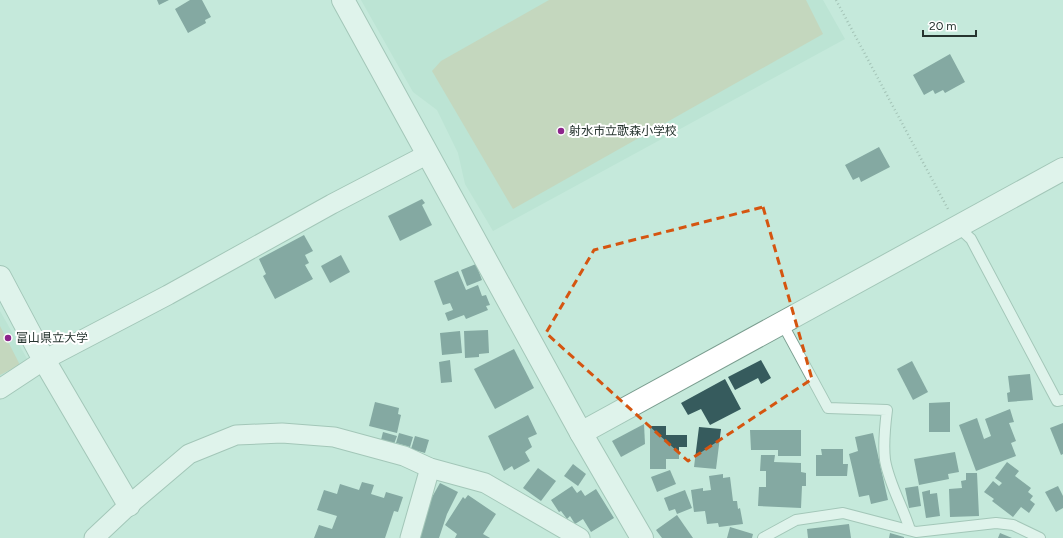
<svg xmlns="http://www.w3.org/2000/svg" width="1063" height="538" font-family="Figtree,'Noto Sans JP',sans-serif">
<rect width="100%" height="100%" fill="#c5e9db"/>
<!-- built -->
<g fill="#b1ddcc">
<path d="M361,0H823L845,39L493,231L465,184L458,153L437,110L413,92Z"/>
<path d="M0,311L30,364L0,380Z"/>
</g>
<!-- green -->
<g fill="#c3c19b">
<path d="M549,0H806L823,34L513,209L432,71L441,61Z"/>
<path d="M0,326L20,365L0,375Z"/>
</g>
<!-- building -->
<g fill="#365b5d">
<path d="M157,0H169L159,5Z"/>
<path d="M190,0H202L211,17L205,20L206,23L188,33L175,9Z"/>
<path d="M950,54L965,82L945,93L943,90L935,94L933,90L924,95L913,75Z"/>
<path d="M879,147L890,167L861,182L859,177L853,180L845,165Z"/>
<path d="M422,199L425,203L422,205L432,225L400,241L388,216Z"/>
<path d="M304,235L313,251L305,255L309,263L305,265L313,279L275,299L263,276L266,274L259,259Z"/>
<path d="M341,255L350,272L330,283L321,266Z"/>
<path d="M476,264L482,280L467,286L461,270Z"/>
<path d="M458,271L466,290L478,285L482,296L486,295L490,305L486,306L488,310L466,319L464,315L448,321L445,313L453,310L450,303L443,305L434,281Z"/>
<path d="M488,330L489,353L479,354V357L465,358L464,331Z"/>
<path d="M460,331L462,353L442,355L440,333Z"/>
<path d="M514,349L534,388L495,409L474,369Z"/>
<path d="M450,360L452,382L441,383L439,362Z"/>
<path d="M761,360L771,378L761,384L758,378L735,390L728,377Z"/>
<path d="M912,361L928,392L913,400L897,369Z"/>
<path d="M1030,374L1033,400L1008,402L1007,393L1010,392L1008,376Z"/>
<path d="M725,379L741,409L710,425L701,409L688,415L681,403Z"/>
<path d="M375,402L399,408L398,414L401,415L397,433L369,426Z"/>
<path d="M950,402V432H929V403Z"/>
<path d="M1010,409L1014,422L1009,423L1016,441L1011,443L1016,456L976,471L959,425L977,418L984,439L991,436L985,419Z"/>
<path d="M528,415L537,434L528,438L532,447L525,452L530,461L514,470L512,466L504,471L488,436Z"/>
<path d="M1063,423V454L1061,455L1050,428Z"/>
<path d="M644,424L645,444L621,457L612,441Z"/>
<path d="M650,426H666V435H687V447H679V459H666V469H650Z"/>
<path d="M699,427L721,429L716,469L694,467Z"/>
<path d="M750,430H801V456H778V450H751Z"/>
<path d="M383,432L397,436L394,444L381,440Z"/>
<path d="M399,433L413,437L410,447L396,443Z"/>
<path d="M873,433L888,500L871,504L869,495L859,497L849,454L858,451L855,437Z"/>
<path d="M415,436L429,440L425,453L411,449Z"/>
<path d="M821,449H843V464H848L847,476H816V455H822Z"/>
<path d="M955,452L959,472L948,474L949,479L919,485L914,459Z"/>
<path d="M761,455H775L774,462L801,463V472L806,473V486H802L801,508L758,506L759,487H766V471H760Z"/>
<path d="M1007,462L1019,471L1015,476L1031,488L1028,492L1033,496L1030,500L1035,504L1029,513L1021,507L1013,517L992,501L994,499L984,492L993,481L999,486L1002,483L995,478Z"/>
<path d="M573,464L586,474L578,486L564,476Z"/>
<path d="M538,468L556,481L541,501L523,488Z"/>
<path d="M670,470L676,484L657,492L651,477Z"/>
<path d="M966,473H977L979,516L950,517L949,489L962,488L961,481L966,480Z"/>
<path d="M723,474V478L730,477L733,501H737L738,509L740,508L743,524L719,527L718,523L707,524L705,511L694,512L691,490L703,488V491L711,490L709,476Z"/>
<path d="M362,482L374,485L371,494L384,498L386,492L403,497L398,512L394,511L385,538H314L319,525L332,529L337,516L317,510L324,490L337,494L340,484L359,490Z"/>
<path d="M440,483L458,492L447,514L439,538H419L431,499Z"/>
<path d="M572,486L577,493L581,490L585,496L596,489L614,518L591,532L583,519L575,524L570,516L567,519L561,511L559,512L551,500Z"/>
<path d="M918,486L921,506L909,508L905,488Z"/>
<path d="M1058,486L1063,496V508L1056,512L1045,492Z"/>
<path d="M685,490L692,508L677,514L675,509L669,511L664,498Z"/>
<path d="M930,490V494L937,493L940,516L926,518L922,492Z"/>
<path d="M468,495L496,514L483,534L490,538H455L457,534L445,525L463,497L465,499Z"/>
<path d="M677,515L693,538H662L656,530Z"/>
<path d="M849,524L851,538H808L807,529Z"/>
<path d="M730,527L753,534L752,538H727Z"/>
<path d="M890,533L904,537V538H889Z"/>
<path d="M1000,533L1012,538H998Z"/>
</g>
<g fill="none" stroke-linecap="round" stroke-linejoin="round">
<!-- lane casing -->
<g stroke="#7a9d8f" stroke-width="12">
<g id="lane">
<path d="M957,226L971,239L1057,401L1063,400"/>
<path d="M782,323L828,408L887,410C885,426 883,443 885,460C889,484 903,507 910,530"/>
<path d="M763,538L796,520L843,513L916,532L996,523L1013,525L1040,538"/>
</g>
</g>
<!-- street casing -->
<g stroke="#7a9d8f" stroke-width="21">
<g id="street">
<path d="M0,389L44,360L168,295L332,204L428,154"/>
<path d="M94,538L129,505L189,454L236,435L282,433L334,437L404,456L430,468L485,483L580,538"/>
<path d="M410,538L430,468"/>
</g>
</g>
<!-- secondary casing -->
<g stroke="#7a9d8f" stroke-width="24">
<g id="secondary">
<path d="M343,0L581,433L642,538"/>
<path d="M0,277L44,360L129,505"/>
<path d="M581,433L1063,169"/>
</g>
</g>
<!-- path -->
<path stroke="#7a948a" stroke-width="2.5" stroke-dasharray="1 3" stroke-linecap="butt" d="M836,0L948,209"/>
<!-- lane -->
<use href="#lane" stroke="#fff" stroke-width="10"/>
<!-- street -->
<use href="#street" stroke="#fff" stroke-width="19"/>
<!-- secondary -->
<use href="#secondary" stroke="#fff" stroke-width="22"/>
</g>
<!-- marked area -->
<path d="M0 0H1063V538H0ZM763,207L812,379L688,461L546,333L594,250Z" fill="#c5e9db" fill-opacity=".55" fill-rule="evenodd"/>
<path fill="none" stroke="#d55510" stroke-width="3" stroke-dasharray="8 5" stroke-linejoin="round" d="M763,207L812,379L688,461L546,333L594,250Z"/>
<!-- markers -->
<g fill="#8c258b" stroke="#fff" stroke-width="1.5">
<circle cx="561" cy="131" r="4"/>
<circle cx="8" cy="338" r="4"/>
</g>
<g text-anchor="middle" dominant-baseline="central" stroke-width="4" stroke-linejoin="round" paint-order="stroke">
<!-- poi labels -->
<g font-size="12" fill="#26342f" stroke="#fff" text-anchor="start">
<text x="569" y="131">射水市立歌森小学校</text>
<text x="16" y="338">富山県立大学</text>
</g>
</g>
<!-- scale -->
<path d="M923 30v6h53v-6" fill="none" stroke="#26342f" stroke-width="2"/>
<text x="929" y="30" font-size="12" fill="#26342f" stroke="#ffffff" stroke-width="3" paint-order="stroke">20 m</text>
</svg>
